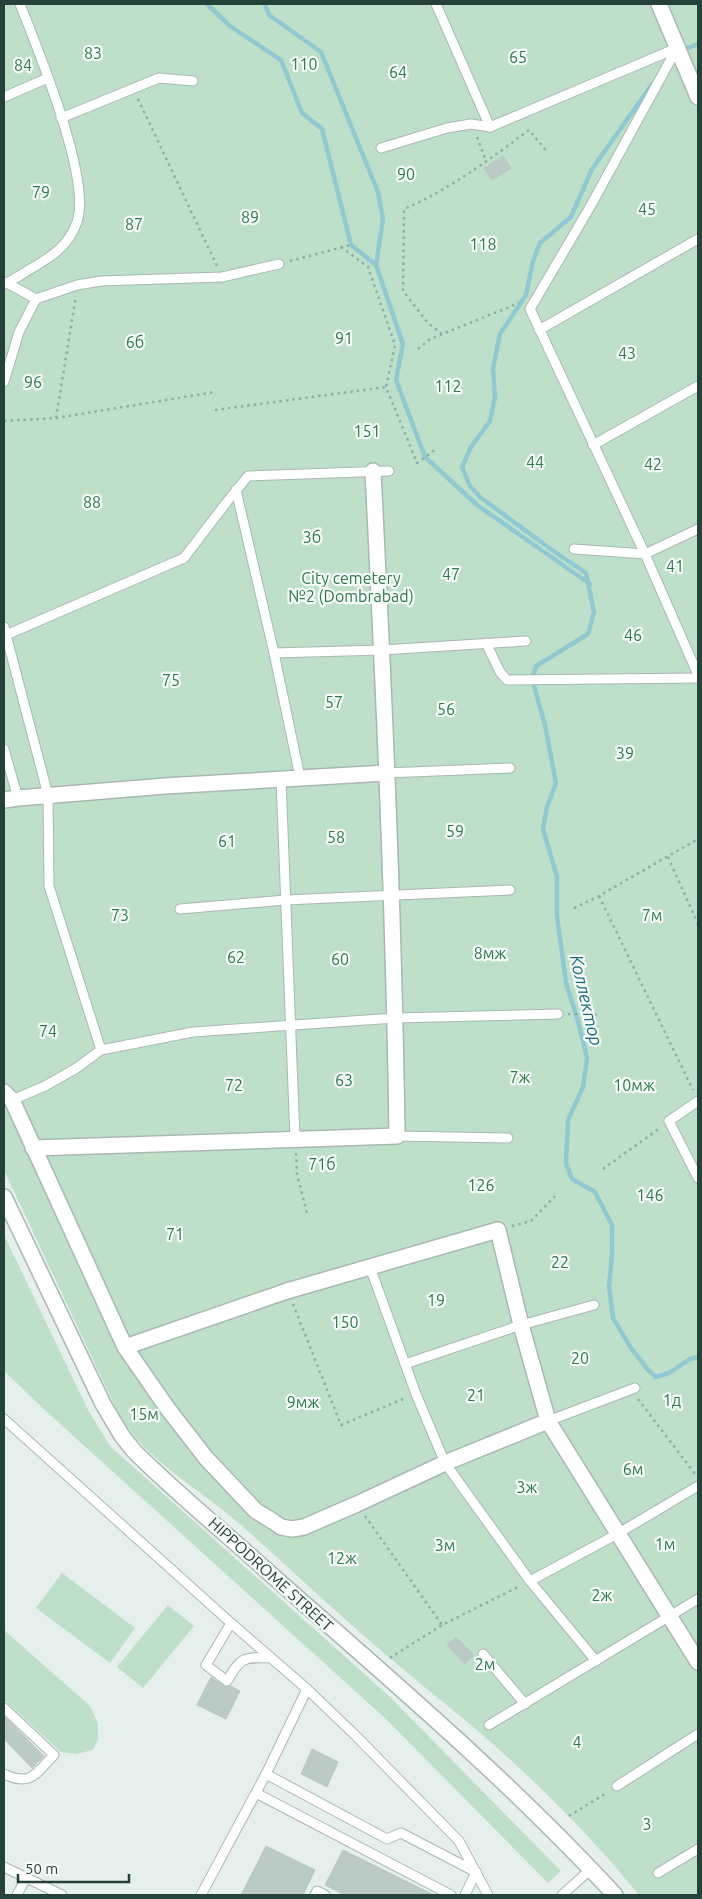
<svg xmlns="http://www.w3.org/2000/svg" width="702" height="1899" font-family="Ubuntu,sans-serif">
<rect width="100%" height="100%" fill="#e6efeb"/>
<!-- green -->
<g fill="#bfe0c8">
<path d="M4,4H698V1895H639C591,1836 536,1781 478,1731C450,1707 420,1684 391,1659C340,1616 292,1570 242,1526C201,1489 146,1462 118,1413L4,1170Z"/>
<path d="M4,1235L88,1410L110,1446L390,1697L561,1871L548,1883L387,1720L48,1413L4,1371Z"/>
<path d="M62,1573L135,1628L110,1663L36,1608Z"/>
<path d="M168,1605L194,1626L143,1688L117,1667Z"/>
<path d="M4,1630L90,1706L98,1724V1739L93,1750L76,1754L61,1752L4,1700Z"/>
</g>
<g fill="none" stroke-linecap="round" stroke-linejoin="round">
<!-- stream -->
<g stroke="#8ec9d4" stroke-width="4.5">
<path d="M207,4L230,26L281,60L302,113L322,129L351,245L376,265"/>
<path d="M265,4L269,15L321,52L378,192L383,219L376,265L403,344L396,380L425,457L477,505L590,584"/>
<path d="M683,50L698,44"/>
<path d="M653,83L592,169L571,217L540,243L533,261L526,295L500,334L493,368L495,397L490,421L471,447L462,467L470,486L480,497L552,550L586,573L594,612L588,634L536,666L532,679L545,725L556,783L547,807L543,829L557,877V916L566,983L578,1021L587,1058L583,1087L568,1120L566,1163L572,1179L595,1192L612,1225V1255L609,1287L613,1318L631,1348L648,1370L656,1377L669,1373L690,1359L698,1357"/>
</g>
</g>
<!-- building -->
<g fill="#bbcac4" stroke="#b8c9c2">
<path d="M503,156L511,168L492,180L484,168Z"/>
<path d="M456,1637L474,1655L465,1664L447,1645Z"/>
<path d="M211,1677L224,1686H231L240,1691L226,1719L197,1705Z"/>
<path d="M4,1716L44,1756L32,1768L4,1739Z"/>
<path d="M312,1749L338,1762L327,1787L301,1774Z"/>
<path d="M266,1846L315,1870L303,1895H241Z"/>
<path d="M343,1850L434,1895H345L325,1885Z"/>
</g>
<g fill="none" stroke-linecap="round" stroke-linejoin="round">
<!-- service casing -->
<g stroke="#a8b8b2" stroke-width="11">
<g id="service">
<path d="M436,4L490,127"/>
<path d="M677,48L590,207L530,309L645,554L698,675"/>
<path d="M4,97L48,78"/>
<path d="M61,118L159,78L193,81"/>
<path d="M381,148L447,128L471,124L490,127L677,48"/>
<path d="M7,283L36,299"/>
<path d="M4,284C12,281 19,276 27,271C49,258 68,248 77,222C92,179 37,48 20,4"/>
<path d="M539,330L698,239"/>
<path d="M4,382L19,332L36,299L77,285L101,281L222,277L279,264"/>
<path d="M593,445L698,386"/>
<path d="M236,490L274,653L300,777"/>
<path d="M574,549L645,554L698,529"/>
<path d="M4,627L48,795L49,886L101,1050"/>
<path d="M6,635L184,558L226,503L248,476L389,471"/>
<path d="M486,643L500,672L507,680L698,678"/>
<path d="M274,653L382,650L526,641"/>
<path d="M4,749L18,798"/>
<path d="M386,773L510,768"/>
<path d="M281,779L295,1139"/>
<path d="M180,909L285,900L510,890"/>
<path d="M12,1100L45,1086L75,1069L101,1050L193,1032L395,1018L558,1014"/>
<path d="M698,1101L669,1121L698,1178"/>
<path d="M397,1136L508,1138"/>
<path d="M370,1267L416,1394L445,1463L530,1581L596,1661"/>
<path d="M405,1364L521,1325L594,1305"/>
<path d="M4,1419L231,1623"/>
<path d="M548,1421L635,1388"/>
<path d="M530,1581L619,1533L698,1486"/>
<path d="M483,1654L525,1704"/>
<path d="M271,1658C243,1657 241,1657 227,1681L206,1665L231,1623L307,1689"/>
<path d="M4,1708L54,1755C36,1773 31,1787 4,1774"/>
<path d="M489,1725L698,1599"/>
<path d="M266,1774L387,1839L401,1833L476,1872L465,1895"/>
<path d="M617,1786L698,1734"/>
<path d="M256,1793L451,1895"/>
<path d="M4,1867L62,1895"/>
<path d="M658,1873L698,1849"/>
<path d="M17,1895L26,1878"/>
<path d="M201,1895L266,1774L307,1689L355,1735L459,1841L488,1895"/>
<path d="M315,1895L317,1891L325,1895"/>
<path d="M562,1895L591,1869"/>
</g>
</g>
<!-- minor casing -->
<g stroke="#a8b8b2" stroke-width="18">
<g id="minor">
<path d="M659,4L698,97"/>
<path d="M4,800L18,798L165,786L386,773"/>
<path d="M4,1092L12,1100L125,1347L168,1409L206,1458L256,1511L274,1522L281,1527L292,1529L304,1527L357,1504L445,1463L548,1421"/>
<path d="M33,1148L397,1136C394,914 384,693 373,471"/>
<path d="M4,1197L103,1404L122,1436L134,1451C176,1493 222,1530 266,1570C385,1675 507,1778 615,1895"/>
<path d="M125,1347L287,1291L498,1230L521,1325L548,1421L698,1662"/>
</g>
</g>
<!-- path -->
<g stroke="#86b3a5" stroke-width="2.5" stroke-dasharray="2.5 4" stroke-linecap="butt">
<path d="M138,99L217,266"/>
<path d="M477,137L486,161"/>
<path d="M341,247L368,267L395,345L386,387L417,463L436,449"/>
<path d="M290,261L351,245"/>
<path d="M442,334L428,323L403,291L404,209C449,190 490,159 529,130L548,153"/>
<path d="M418,349L430,339L519,303"/>
<path d="M215,410L386,387"/>
<path d="M56,418L76,296"/>
<path d="M4,421L56,418L215,392"/>
<path d="M668,857L698,924"/>
<path d="M599,896L693,1090"/>
<path d="M574,908L599,896L698,839"/>
<path d="M568,1014L599,1015"/>
<path d="M296,1153L297,1174L307,1213"/>
<path d="M603,1169L660,1128"/>
<path d="M512,1226L531,1221L555,1196"/>
<path d="M293,1304L341,1425L406,1398"/>
<path d="M638,1399L695,1474"/>
<path d="M365,1516L442,1625"/>
<path d="M390,1658L442,1625L520,1586"/>
<path d="M569,1816L608,1792"/>
</g>
<!-- service -->
<use href="#service" stroke="#fff" stroke-width="9"/>
<!-- minor -->
<use href="#minor" stroke="#fff" stroke-width="15"/>
</g>
<g text-anchor="middle" dominant-baseline="central" stroke-width="4.5" stroke-linejoin="round" paint-order="stroke">
<!-- park labels -->
<g font-size="16" fill="#2d7a4b" stroke="#f7fbf9">
<text x="93" y="53">83</text>
<text x="518" y="57">65</text>
<text x="304" y="64">110</text>
<text x="23" y="65">84</text>
<text x="398" y="72">64</text>
<text x="406" y="174">90</text>
<text x="41" y="192">79</text>
<text x="647" y="209">45</text>
<text x="250" y="217">89</text>
<text x="134" y="224">87</text>
<text x="483" y="244">118</text>
<text x="344" y="338">91</text>
<text x="135" y="342">6б</text>
<text x="627" y="353">43</text>
<text x="33" y="382">96</text>
<text x="448" y="386">112</text>
<text x="367" y="431">151</text>
<text x="535" y="462">44</text>
<text x="653" y="464">42</text>
<text x="92" y="502">88</text>
<text x="312" y="537">3б</text>
<text x="675" y="566">41</text>
<text x="451" y="574">47</text>
<text x="351" y="578">City cemetery<tspan x="351" dy="18">№2 (Dombrabad)</tspan></text>
<text x="633" y="635">46</text>
<text x="171" y="680">75</text>
<text x="334" y="702">57</text>
<text x="446" y="709">56</text>
<text x="625" y="753">39</text>
<text x="455" y="831">59</text>
<text x="336" y="837">58</text>
<text x="227" y="841">61</text>
<text x="120" y="915">73</text>
<text x="652" y="915">7м</text>
<text x="490" y="953">8мж</text>
<text x="236" y="957">62</text>
<text x="340" y="959">60</text>
<text x="48" y="1031">74</text>
<text x="520" y="1077">7ж</text>
<text x="344" y="1080">63</text>
<text x="234" y="1085">72</text>
<text x="634" y="1085">10мж</text>
<text x="322" y="1164">71б</text>
<text x="481" y="1185">126</text>
<text x="650" y="1195">146</text>
<text x="175" y="1234">71</text>
<text x="560" y="1262">22</text>
<text x="436" y="1300">19</text>
<text x="345" y="1322">150</text>
<text x="580" y="1358">20</text>
<text x="476" y="1395">21</text>
<text x="672" y="1400">1д</text>
<text x="303" y="1402">9мж</text>
<text x="144" y="1414">15м</text>
<text x="633" y="1469">6м</text>
<text x="527" y="1487">3ж</text>
<text x="665" y="1544">1м</text>
<text x="445" y="1545">3м</text>
<text x="342" y="1558">12ж</text>
<text x="602" y="1595">2ж</text>
<text x="485" y="1664">2м</text>
<text x="577" y="1742">4</text>
<text x="647" y="1824">3</text>
</g>
<!-- street labels -->
<g font-size="16" fill="#24423a" stroke="#f7fbf9">
<text transform="translate(271 1574) rotate(42)">HIPPODROME STREET</text>
</g>
<!-- water labels -->
<g font-size="18" font-style="italic" fill="#1c6f80" stroke="#f7fbf9">
<text transform="translate(587 1000) rotate(77)">Коллектор</text>
</g>
</g>
<!-- border -->
<rect width="702" height="1899" fill="none" stroke="#24423a" stroke-width="10"/>
<!-- scale -->
<path d="M18 1874v8h111v-8" fill="none" stroke="#24423a" stroke-width="2.5"/>
<text x="25" y="1874" font-size="15" fill="#24423a" stroke="#f7fbf9" stroke-width="4" paint-order="stroke">50 m</text>
</svg>
